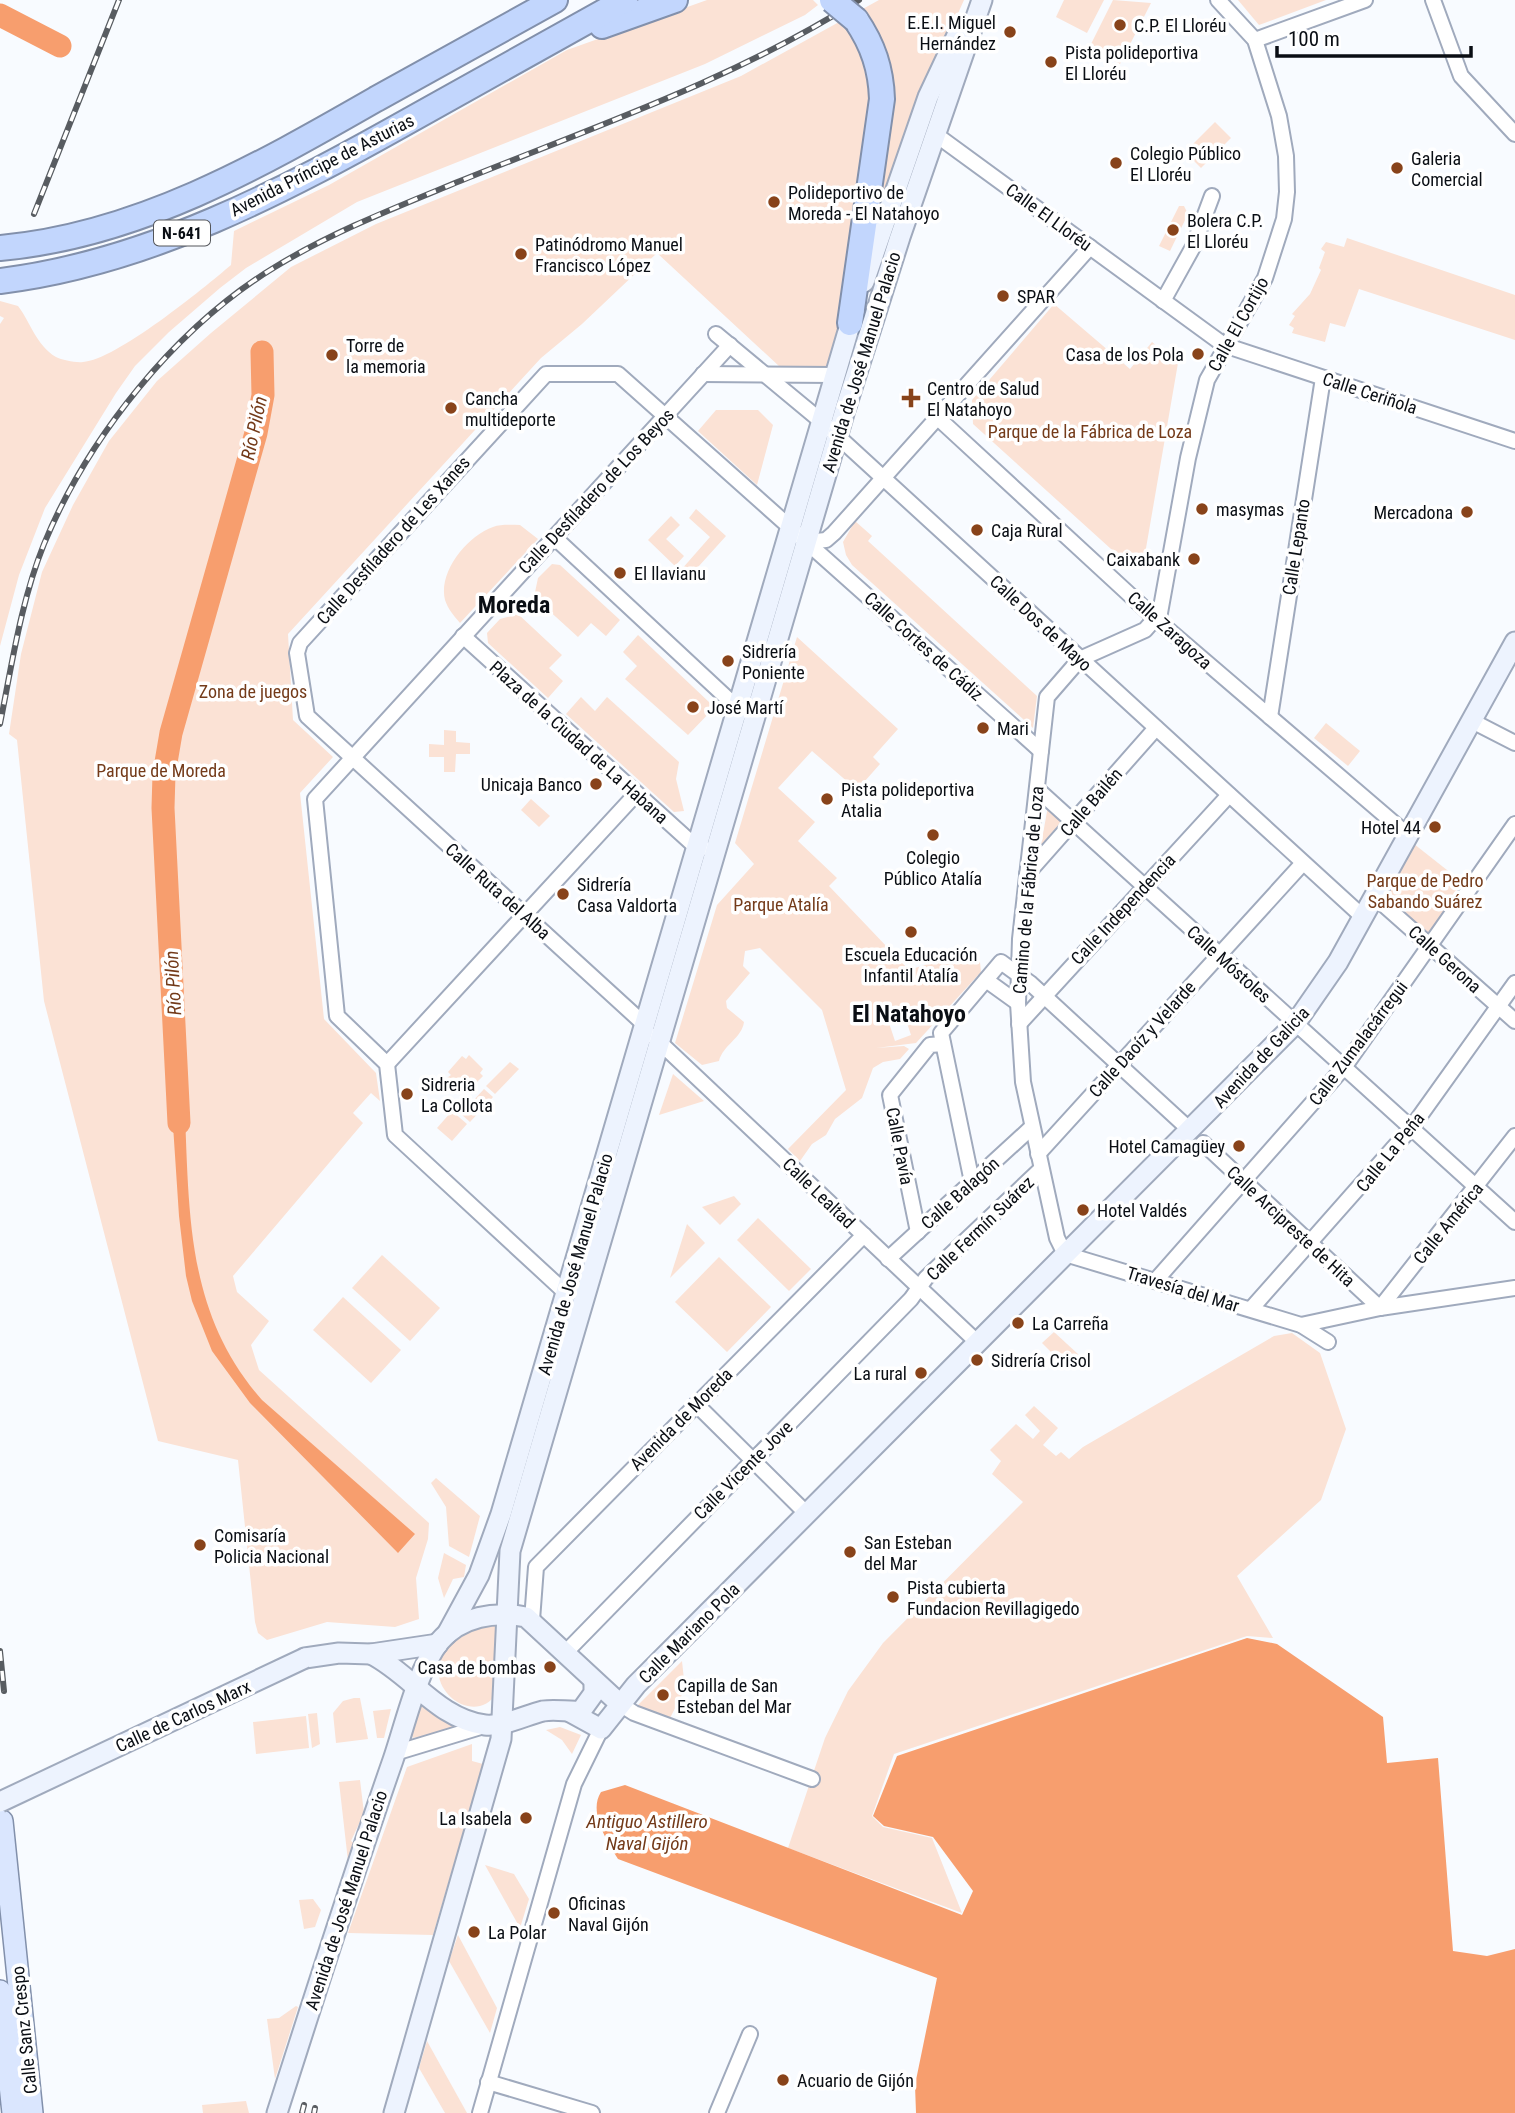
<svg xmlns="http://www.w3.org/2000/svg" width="1515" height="2113" font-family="'Roboto Condensed',sans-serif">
<rect width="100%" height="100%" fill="#f8fbff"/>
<!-- green -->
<g fill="#fbe2d5" fill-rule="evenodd">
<path d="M707,0H813L818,5L805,15L705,64L357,202L246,268L220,288L169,332L135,366L116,393L45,508L19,575L0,646V324L4,318L0,316V301L18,306C31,323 36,345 56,357C62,360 76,363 83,362C116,360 204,288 231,265L234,231L329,185L567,50Z"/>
<path d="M879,0H964C911,118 862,240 828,366L780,367L657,253L582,324L541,358L288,634L293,720L333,757L300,793L324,1019L376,1073L380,1101L371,1093L353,1113L363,1123L233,1276L237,1292L269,1321L251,1345L259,1370L429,1523L428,1539L416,1578L419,1619L395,1627L327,1622L267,1640L258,1633L255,1622L238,1460L158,1441L44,1001L17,740L9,734L21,654L42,572L73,505L109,441L157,381L211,333L291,267L376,224L741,76Z"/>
<path d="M1064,0H1104L1087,33L1056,17Z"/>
<path d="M1113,0L1151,3L1120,64L1089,48Z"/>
<path d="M1238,0H1326L1259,25Z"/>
<path d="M1215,122L1231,138L1201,168L1185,152Z"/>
<path d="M1179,206H1184L1188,214L1170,251L1159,246Z"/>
<path d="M1347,238L1515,295V340L1359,289L1345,327L1330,323L1325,342L1292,333L1294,328L1289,325L1295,316L1292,314L1310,294L1321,270L1319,268L1325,252L1321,249L1326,242L1344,247Z"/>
<path d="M1054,304L1130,369L1152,342L1178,363L1145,554L1132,568L973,424L972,400Z"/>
<path d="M716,410H758L773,425L757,485L698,431Z"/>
<path d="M696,509L726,536L689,577L681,570L710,537L689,518Z"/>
<path d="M671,516L680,525L666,539L684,556L675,566L648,540Z"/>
<path d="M855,521L872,536L868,541L1037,696L1033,728L852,565L846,555L843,542Z"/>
<path d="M520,525L538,539L460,623C454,616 448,609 445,600C438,572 467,536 493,527C501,524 511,525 520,525Z"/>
<path d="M552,564L560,565L620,620L606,636L591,623L578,637L534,597L538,578Z"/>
<path d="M518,614L562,655L549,668L563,681L548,698L488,643L487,633L500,619Z"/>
<path d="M638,635L710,703L712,710L688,735L625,679L637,666L623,652Z"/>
<path d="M797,637L898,729L873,757L880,764L857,790L812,751L778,788L815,822L798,841L837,878L829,886L909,970L967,951L980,962L981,972L916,1043L876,1048L904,1046L909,1049L900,1059L883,1062L873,1068L862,1098L835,1119L826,1135L812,1144L800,1161L788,1149L846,1090L822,1010L760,948L745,951L743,966L750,973L726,1001L727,1008L744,1022C742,1038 723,1045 719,1061L702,1065L675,1043L717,905L754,864L735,843ZM905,1017L911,1035L895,1041L889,1023Z"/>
<path d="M581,697L595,711L607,697L679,762L676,779L684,811L674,812L566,714Z"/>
<path d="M1326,723L1360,751L1348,766L1314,738Z"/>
<path d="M444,730L456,731V742L470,743V754H456L455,772H444V757H429V744L444,745Z"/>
<path d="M531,799L550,816L539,827L521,810Z"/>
<path d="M1048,806L1063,820L1041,845Z"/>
<path d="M1414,844L1466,885L1429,935L1385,896Z"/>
<path d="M469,1055L483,1069L480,1073L483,1076L468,1091L465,1089L462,1092L447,1078L451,1075L448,1072L462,1056L466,1059Z"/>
<path d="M510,1062L519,1069L495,1094L486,1086Z"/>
<path d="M673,1074L704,1101L659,1115Z"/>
<path d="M484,1089L493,1097L470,1122L461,1114Z"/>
<path d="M452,1111L467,1124L452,1141L437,1128Z"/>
<path d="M734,1196L741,1204L720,1225L702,1207Z"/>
<path d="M758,1218L811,1269L789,1291L737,1240Z"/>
<path d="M687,1224L705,1243L670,1278Z"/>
<path d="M382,1255L440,1308L410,1341L352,1288Z"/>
<path d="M719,1257L771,1307L727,1352L675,1302Z"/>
<path d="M343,1297L401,1350L371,1383L313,1330Z"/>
<path d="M1054,1332L1079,1355L1067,1368L1042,1343Z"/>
<path d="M1292,1333L1320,1353L1346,1429L1321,1500L1237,1576L1273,1638L1247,1636L894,1754L872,1816L883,1827L932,1838L962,1913L788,1848L825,1738L848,1691L883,1643L1023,1502L992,1474L1001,1461L990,1450L1016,1424L1033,1439L1040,1431L1025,1415L1034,1406L1058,1428L1043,1445L1056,1456L1061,1452L1069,1459L1083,1447L1274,1336Z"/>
<path d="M436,1478L480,1516L469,1557L449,1546L446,1507L431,1483Z"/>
<path d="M444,1553L466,1565L464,1577L453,1579L444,1598L438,1578Z"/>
<path d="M497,1622L496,1694C467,1739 382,1653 497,1622Z"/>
<path d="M682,1661L685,1689L670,1718L637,1706Z"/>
<path d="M354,1698H360L368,1739L336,1743L333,1713L343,1701Z"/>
<path d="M422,1703L465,1727L413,1738L410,1731Z"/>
<path d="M391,1709L384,1738H377L373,1711Z"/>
<path d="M317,1713L320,1744L312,1748L308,1714Z"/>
<path d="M306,1716L309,1748L256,1754L253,1722Z"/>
<path d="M560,1727L581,1735L572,1754L562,1740L546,1730Z"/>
<path d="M472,1744V1761L483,1764L433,1935L348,1933L407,1767Z"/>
<path d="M360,1780L364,1813L351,1841L354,1843L348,1861L339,1782Z"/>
<path d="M485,1865L514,1874L529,1899L520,1928Z"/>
<path d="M313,1899L321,1910L315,1927L304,1929L299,1900Z"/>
<path d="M458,1935L497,2008L490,2033L449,1961Z"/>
<path d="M296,2006L298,2007L275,2079L267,2019L279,2018Z"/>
<path d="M427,2041L467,2113H445L419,2068Z"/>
<path d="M246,2101L249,2113H203L202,2105Z"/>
</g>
<!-- water -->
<g fill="#f79e6e">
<path d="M184,1094C190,1207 183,1310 262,1400L415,1534L398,1553L250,1403L212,1351L192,1301L186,1276L179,1216L171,1095Z"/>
<path d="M1247,1638L1277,1644L1383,1717L1387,1763L1438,1758L1453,1951L1487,1956L1515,1949V2113H916L915,2085L937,1978L618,1859C607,1841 588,1812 601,1792L625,1785L962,1915L973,1891L933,1837L884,1826L873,1816L897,1756Z"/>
</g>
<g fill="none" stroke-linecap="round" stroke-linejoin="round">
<!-- river -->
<g stroke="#f79e6e" stroke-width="23">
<path d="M0,15L60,46"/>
<path d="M179,1123L163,808L164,774L171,733L256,433L263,395L262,352"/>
</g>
<!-- street casing -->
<g stroke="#a0aabd" stroke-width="18">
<g id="street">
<path d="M1218,0L1255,40L1279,116L1286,156L1287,192L1284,219L1265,278L1207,380L1188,458L1160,613L1145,630L1080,659L1047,697L1020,939L1018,1003L1023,1082L1057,1238L1065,1254L1301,1325L1328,1342"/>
<path d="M1433,0L1461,76L1515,134"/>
<path d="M1255,40L1365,0"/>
<path d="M935,134L1224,345L1515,441"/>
<path d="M1163,301L1193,247L1212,196"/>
<path d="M716,334L821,421L1363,917"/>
<path d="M703,374L835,375"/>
<path d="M938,418L1157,620L1409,836"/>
<path d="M554,537L742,712"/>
<path d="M806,542L826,540L834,533L1090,247"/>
<path d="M463,636L696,847L703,848"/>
<path d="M1270,717L1323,378"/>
<path d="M1472,721L1515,743"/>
<path d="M1037,789L1515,1222"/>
<path d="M1027,874L1156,728"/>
<path d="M1375,897L1515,1021"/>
<path d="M986,980L1018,1003"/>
<path d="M644,1024L307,716L297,653L300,643L546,374H618L1041,751"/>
<path d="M1019,1024L1229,795"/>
<path d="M653,1036L978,1343"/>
<path d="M387,1064L636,794"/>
<path d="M1203,1143L1380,1308"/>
<path d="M1038,1154L1303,863"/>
<path d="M972,1182L941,1033L1001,962L1030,983L1191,1131"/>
<path d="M918,1232L890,1095L930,1045L943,1044"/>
<path d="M888,1259L1032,1127"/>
<path d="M1156,1280L1345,1066L1515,824"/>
<path d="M566,1293L395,1135L387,1064L337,1016L315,799L730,345"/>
<path d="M1380,1308L1515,1136"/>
<path d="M1251,1309L1412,1127L1515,983"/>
<path d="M1301,1325L1380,1308L1515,1288"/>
<path d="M696,1404L807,1514"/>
<path d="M532,1620L536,1567L864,1235"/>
<path d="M566,1652L911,1299L926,1278L1041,1169"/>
<path d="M620,1704L634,1713L812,1779"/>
<path d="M395,1753L484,1726"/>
<path d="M488,2082L592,2113"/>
<path d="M480,2113L574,1784L601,1729"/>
<path d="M717,2113L750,2034"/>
</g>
</g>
<!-- secondary casing -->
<g stroke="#a0aabd" stroke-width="23">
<g id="secondary">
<path d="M864,282L928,97L960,29"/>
<path d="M447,1634L479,1575L501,1514L854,311"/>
<path d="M371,1654C411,1674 438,1719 485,1725C503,1727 526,1715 543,1711C556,1709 568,1712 581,1711L594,1693V1682"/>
<path d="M305,1658L339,1653L371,1654L438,1644"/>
<path d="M570,1712L601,1729L636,1685L1295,1024L1338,962L1515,642"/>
<path d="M277,2113C315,1995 352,1877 393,1760C405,1725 417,1671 439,1642C461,1616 495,1611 526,1617L620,1704"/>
<path d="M394,2113L501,1739L510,1551L845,410L900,237L982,0"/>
</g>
</g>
<!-- primary casing -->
<g stroke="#8290ab" stroke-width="24">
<g id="primary">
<path d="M2,1821L32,2113"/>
<path d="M0,1991L13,2113"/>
</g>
</g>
<!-- highway casing -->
<g stroke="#8290ab" stroke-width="28">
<g id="highway">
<path d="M602,26L675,0"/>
<path d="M0,248C138,236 261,165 378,98C437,65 496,33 555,0"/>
<path d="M0,281C148,263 284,191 412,119C483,80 554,40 625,0"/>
<path d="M850,323L882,99C881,69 873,45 856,20"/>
</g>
</g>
<!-- street -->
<use href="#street" stroke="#fff" stroke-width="14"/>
<!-- secondary -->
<use href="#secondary" stroke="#edf3fe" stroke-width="19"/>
<!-- primary -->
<use href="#primary" stroke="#dae6fe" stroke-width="21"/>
<!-- highway -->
<use href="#highway" stroke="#c2d6fd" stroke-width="24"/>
<!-- rail casing -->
<g stroke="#585c61" stroke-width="6">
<g id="rail">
<path d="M34,214L119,0"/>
<path d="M0,724C12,664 21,601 44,544C88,437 176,327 275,267C334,231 397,207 460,181C596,126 735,79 859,0"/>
<path d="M0,1651L4,1691"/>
<path d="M302,2113L304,2105"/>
<path d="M314,2113L315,2108"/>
</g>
</g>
<!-- rail -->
<use href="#rail" stroke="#fff" stroke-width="3.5" stroke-dasharray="10" stroke-linecap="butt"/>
<!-- secondary-bridge casing -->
<g stroke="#a0aabd" stroke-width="23" stroke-linecap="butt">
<path id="secondary-bridge" d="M0,1802L305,1658"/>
</g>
<!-- highway-bridge casing -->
<g stroke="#8290ab" stroke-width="28" stroke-linecap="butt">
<path id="highway-bridge" d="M832,0L856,20"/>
</g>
<!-- secondary-bridge -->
<use href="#secondary-bridge" stroke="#edf3fe" stroke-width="19"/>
<!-- highway-bridge -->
<use href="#highway-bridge" stroke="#c2d6fd" stroke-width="24"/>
</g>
<!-- markers -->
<g fill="#88431a" stroke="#fff" stroke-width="2.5">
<circle cx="1120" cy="25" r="7"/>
<circle cx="1010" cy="32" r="7"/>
<circle cx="1051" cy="62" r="7"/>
<circle cx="1116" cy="163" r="7"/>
<circle cx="1397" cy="168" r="7"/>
<circle cx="774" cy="202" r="7"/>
<circle cx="1173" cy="230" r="7"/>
<circle cx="521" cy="254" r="7"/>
<circle cx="1003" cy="296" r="7"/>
<circle cx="1198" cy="354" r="7"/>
<circle cx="332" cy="355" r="7"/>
<path d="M907.5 387.5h7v7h7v7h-7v7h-7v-7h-7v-7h7z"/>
<circle cx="451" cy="408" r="7"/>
<circle cx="1202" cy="509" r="7"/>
<circle cx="1467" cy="512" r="7"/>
<circle cx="977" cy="530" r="7"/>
<circle cx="1194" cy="559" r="7"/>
<circle cx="620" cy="573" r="7"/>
<circle cx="728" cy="661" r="7"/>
<circle cx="693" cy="707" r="7"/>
<circle cx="983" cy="728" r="7"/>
<circle cx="596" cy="784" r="7"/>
<circle cx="827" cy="799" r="7"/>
<circle cx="1435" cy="827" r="7"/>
<circle cx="933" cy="835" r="7"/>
<circle cx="563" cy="894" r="7"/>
<circle cx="911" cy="932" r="7"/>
<circle cx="407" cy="1094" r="7"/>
<circle cx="1239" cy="1146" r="7"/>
<circle cx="1083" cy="1210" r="7"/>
<circle cx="1018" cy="1323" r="7"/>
<circle cx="977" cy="1360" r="7"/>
<circle cx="921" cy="1373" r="7"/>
<circle cx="200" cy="1545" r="7"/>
<circle cx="850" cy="1552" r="7"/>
<circle cx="893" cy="1597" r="7"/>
<circle cx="550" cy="1667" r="7"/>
<circle cx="663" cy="1695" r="7"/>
<circle cx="526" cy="1818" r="7"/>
<circle cx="554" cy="1913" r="7"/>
<circle cx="474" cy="1932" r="7"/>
<circle cx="783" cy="2080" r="7"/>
</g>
<g text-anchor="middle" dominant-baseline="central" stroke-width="7" stroke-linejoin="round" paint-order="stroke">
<!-- shield labels -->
<rect fill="#fff" stroke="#54565a" stroke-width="2" x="154" y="220.5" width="56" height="25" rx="5"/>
<g font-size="16" font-weight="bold" fill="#0a0e14">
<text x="182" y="233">N-641</text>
</g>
<!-- poi labels -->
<g font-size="18" fill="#0a0e14" stroke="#fff" text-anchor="start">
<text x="996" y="22" text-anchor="end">E.E.I. Miguel<tspan x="996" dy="21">Hernández</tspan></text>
<text x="1134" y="25">C.P. El Lloréu</text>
<text x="1065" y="52">Pista polideportiva<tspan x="1065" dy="21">El Lloréu</tspan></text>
<text x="1130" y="153">Colegio Público<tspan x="1130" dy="21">El Lloréu</tspan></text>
<text x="1411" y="158">Galeria<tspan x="1411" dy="21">Comercial</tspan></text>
<text x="788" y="192">Polideportivo de<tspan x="788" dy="21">Moreda - El Natahoyo</tspan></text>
<text x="1187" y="220">Bolera C.P.<tspan x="1187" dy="21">El Lloréu</tspan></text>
<text x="535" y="244">Patinódromo Manuel<tspan x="535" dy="21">Francisco López</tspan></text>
<text x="1017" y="296">SPAR</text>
<text x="346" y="345">Torre de<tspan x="346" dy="21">la memoria</tspan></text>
<text x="1184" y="354" text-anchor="end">Casa de los Pola</text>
<text x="927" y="388">Centro de Salud<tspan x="927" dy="21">El Natahoyo</tspan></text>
<text x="465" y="398">Cancha<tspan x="465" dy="21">multideporte</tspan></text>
<text x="1216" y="509">masymas</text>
<text x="1453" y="512" text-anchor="end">Mercadona</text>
<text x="991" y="530">Caja Rural</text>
<text x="1180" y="559" text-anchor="end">Caixabank</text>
<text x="634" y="573">El llavianu</text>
<text x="742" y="651">Sidrería<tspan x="742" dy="21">Poniente</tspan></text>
<text x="707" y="707">José Martí</text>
<text x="997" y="728">Mari</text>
<text x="582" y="784" text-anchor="end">Unicaja Banco</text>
<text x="841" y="789">Pista polideportiva<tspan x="841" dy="21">Atalia</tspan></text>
<text x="1421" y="827" text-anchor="end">Hotel 44</text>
<text x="933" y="857" text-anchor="middle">Colegio<tspan x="933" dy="21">Público Atalía</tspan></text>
<text x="577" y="884">Sidrería<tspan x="577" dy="21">Casa Valdorta</tspan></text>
<text x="911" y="954" text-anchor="middle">Escuela Educación<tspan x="911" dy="21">Infantil Atalía</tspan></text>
<text x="421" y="1084">Sidreria<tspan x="421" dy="21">La Collota</tspan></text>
<text x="1225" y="1146" text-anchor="end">Hotel Camagüey</text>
<text x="1097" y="1210">Hotel Valdés</text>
<text x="1032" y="1323">La Carreña</text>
<text x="991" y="1360">Sidrería Crisol</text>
<text x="907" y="1373" text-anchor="end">La rural</text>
<text x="214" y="1535">Comisaría<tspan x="214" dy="21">Policia Nacional</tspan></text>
<text x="864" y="1542">San Esteban<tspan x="864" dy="21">del Mar</tspan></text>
<text x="907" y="1587">Pista cubierta<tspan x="907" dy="21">Fundacion Revillagigedo</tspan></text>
<text x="536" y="1667" text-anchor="end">Casa de bombas</text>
<text x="677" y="1685">Capilla de San<tspan x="677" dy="21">Esteban del Mar</tspan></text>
<text x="512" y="1818" text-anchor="end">La Isabela</text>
<text x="568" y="1903">Oficinas<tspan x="568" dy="21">Naval Gijón</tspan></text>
<text x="488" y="1932">La Polar</text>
<text x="797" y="2080">Acuario de Gijón</text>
</g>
<!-- street labels -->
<g font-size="18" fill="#0a0e14" stroke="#fff">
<text transform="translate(322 165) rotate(-27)">Avenida Príncipe de Asturias</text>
<text transform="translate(1049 217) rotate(36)">Calle El Lloréu</text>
<text transform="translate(1238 324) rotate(-61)">Calle El Cortijo</text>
<text transform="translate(861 362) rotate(-73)">Avenida de José Manuel Palacio</text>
<text transform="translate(1370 393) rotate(18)">Calle Ceriñola</text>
<text transform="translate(596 491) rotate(-47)">Calle Desfiladero de Los Beyos</text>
<text transform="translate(393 540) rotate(-48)">Calle Desfiladero de Les Xanes</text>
<text transform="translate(1296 547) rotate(-81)">Calle Lepanto</text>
<text transform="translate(1041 623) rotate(43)">Calle Dos de Mayo</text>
<text transform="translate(1170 630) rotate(42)">Calle Zaragoza</text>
<text transform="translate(924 646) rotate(42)">Calle Cortes de Cádiz</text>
<text transform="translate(579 742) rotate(42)">Plaza de la Ciudad de La Habana</text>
<text transform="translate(1091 802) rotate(-49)">Calle Bailén</text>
<text transform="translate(1028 890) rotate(-85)">Camino de la Fábrica de Loza</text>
<text transform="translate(498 891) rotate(42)">Calle Ruta del Alba</text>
<text transform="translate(1123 909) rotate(-47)">Calle Independencia</text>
<text transform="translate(1445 959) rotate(42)">Calle Gerona</text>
<text transform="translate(1229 964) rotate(42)">Calle Móstoles</text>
<text transform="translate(1142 1039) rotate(-48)">Calle Daoíz y Velarde</text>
<text transform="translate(1358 1043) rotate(-53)">Calle Zumalacárregui</text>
<text transform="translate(1261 1057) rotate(-47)">Avenida de Galicia</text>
<text transform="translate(900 1146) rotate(79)">Calle Pavía</text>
<text transform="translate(1390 1152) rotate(-51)">Calle La Peña</text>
<text transform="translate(819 1193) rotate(44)">Calle Lealtad</text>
<text transform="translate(960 1193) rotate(-42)">Calle Balagón</text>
<text transform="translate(1448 1223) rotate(-51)">Calle América</text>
<text transform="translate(1291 1226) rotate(43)">Calle Arcipreste de Hita</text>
<text transform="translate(980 1228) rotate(-44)">Calle Fermín Suárez</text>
<text transform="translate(575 1264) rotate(-74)">Avenida de José Manuel Palacio</text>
<text transform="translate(1183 1289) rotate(17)">Travesía del Mar</text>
<text transform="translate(681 1419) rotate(-45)">Avenida de Moreda</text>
<text transform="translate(743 1470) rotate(-45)">Calle Vicente Jove</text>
<text transform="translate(689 1633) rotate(-45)">Calle Mariano Pola</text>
<text transform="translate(183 1716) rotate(-25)">Calle de Carlos Marx</text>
<text transform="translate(346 1900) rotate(-72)">Avenida de José Manuel Palacio</text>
<text transform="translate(24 2030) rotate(-96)">Calle Sanz Crespo</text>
</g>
<!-- park labels -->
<g font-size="18" fill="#743b1a" stroke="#fff">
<text x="1090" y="431">Parque de la Fábrica de Loza</text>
<text x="253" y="691">Zona de juegos</text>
<text x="161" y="770">Parque de Moreda</text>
<text x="1425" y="880">Parque de Pedro<tspan x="1425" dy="21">Sabando Suárez</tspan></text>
<text x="781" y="904">Parque Atalía</text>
</g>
<!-- water labels -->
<g font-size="19" font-style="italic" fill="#733a19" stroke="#fff">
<text transform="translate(254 428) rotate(-78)">Río Pilón</text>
<text transform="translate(173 983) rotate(-93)">Río Pilón</text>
<text x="647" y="1821">Antiguo Astillero<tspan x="647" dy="22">Naval Gijón</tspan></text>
</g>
<!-- district labels -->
<g font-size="24" font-weight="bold" fill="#0a0e14" stroke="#fff">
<text x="514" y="605">Moreda</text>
<text x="909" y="1014">El Natahoyo</text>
</g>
</g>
<!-- scale -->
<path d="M1277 46v10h194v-10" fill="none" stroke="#0a0e14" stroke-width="3.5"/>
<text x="1288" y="46" font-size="21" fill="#0a0e14" stroke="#ffffff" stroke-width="5" paint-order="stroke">100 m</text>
</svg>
